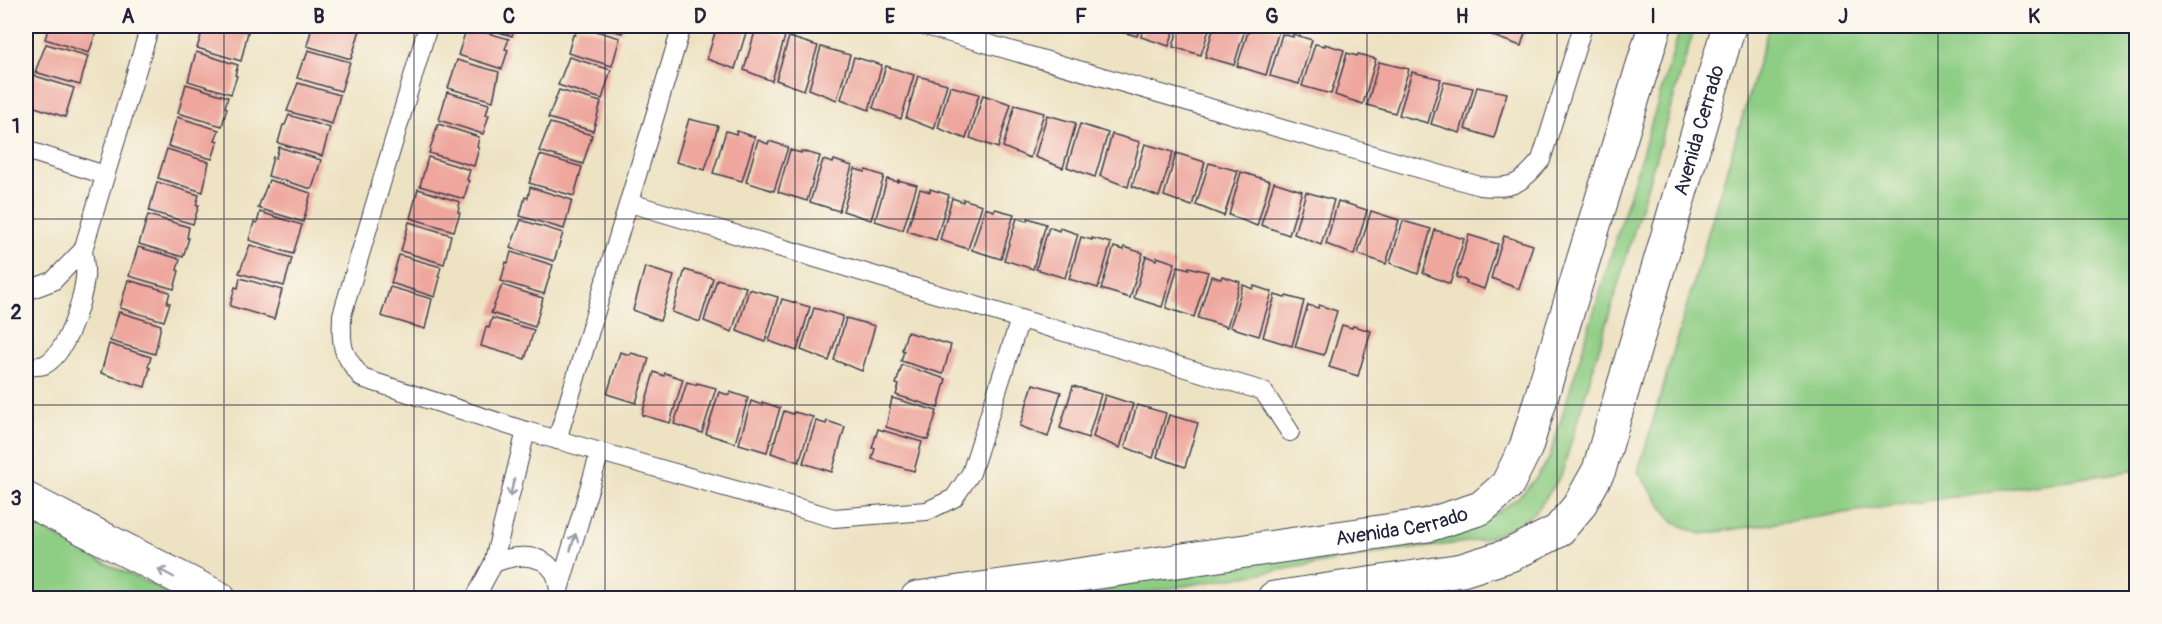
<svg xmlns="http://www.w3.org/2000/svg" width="2162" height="624" font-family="Pangolin,sans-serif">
<rect width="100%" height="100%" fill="#fbf7ec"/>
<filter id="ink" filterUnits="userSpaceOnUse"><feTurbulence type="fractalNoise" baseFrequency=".0167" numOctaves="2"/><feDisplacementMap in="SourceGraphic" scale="12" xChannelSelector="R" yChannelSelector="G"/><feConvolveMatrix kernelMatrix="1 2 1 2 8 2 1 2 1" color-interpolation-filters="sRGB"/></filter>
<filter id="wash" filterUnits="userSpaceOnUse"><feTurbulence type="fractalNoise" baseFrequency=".008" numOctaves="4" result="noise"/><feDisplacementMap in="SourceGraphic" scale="24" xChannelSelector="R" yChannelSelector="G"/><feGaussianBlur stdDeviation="1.35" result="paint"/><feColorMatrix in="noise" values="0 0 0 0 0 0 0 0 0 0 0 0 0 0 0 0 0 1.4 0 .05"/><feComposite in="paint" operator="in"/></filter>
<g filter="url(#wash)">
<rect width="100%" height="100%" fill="#ede2c2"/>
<!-- green -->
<g fill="#8ecd84" stroke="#587860" stroke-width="1.5">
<path d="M1681,26H1695L1561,476L1538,509L1517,526L1482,540L1375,554L1112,598H1005L1493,515C1519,499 1533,485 1549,459Z"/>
<path d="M1769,26H2136V470L1701,534L1673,522L1638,472Z"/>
<path d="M26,519L94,558L181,598H26Z"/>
</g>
<g id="blocks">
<!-- building -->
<g fill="#eea69d">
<path d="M49,26H98L89,53L45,39Z"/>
<path d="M204,26H226L248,32L241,61L197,48Z"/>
<path d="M315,26H344L360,30L351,59L307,46L312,27L314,28Z"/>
<path d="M478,26H515L512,36Z"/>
<path d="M578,26L620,38L612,66L568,53L573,35H575Z"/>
<path d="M597,26H624L622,33Z"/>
<path d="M717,26H748L735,69L707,59Z"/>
<path d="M1109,26H1140L1137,36L1108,28Z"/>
<path d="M1144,26H1175L1169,46L1141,37Z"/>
<path d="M1179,26H1210L1201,55L1173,47Z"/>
<path d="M1214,26H1246L1234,65L1205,57Z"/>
<path d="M1250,26H1263L1279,30L1266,75L1237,66Z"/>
<path d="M1470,26H1492L1490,32Z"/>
<path d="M1496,26H1527L1521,46L1493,36Z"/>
<path d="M467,27L509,39L505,49L508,50L502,69L458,55Z"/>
<path d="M756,28L785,36L772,81L744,70Z"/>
<path d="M1282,34L1293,37V34L1312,40L1299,84L1270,76Z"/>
<path d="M789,37L818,46L804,90L776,80Z"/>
<path d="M46,44L88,56L80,85L35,72Z"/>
<path d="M1315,44L1325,46V44L1344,50L1331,94L1302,86Z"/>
<path d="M821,47L850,55L837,100L809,89Z"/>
<path d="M308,50L350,62L341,91L297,78L303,60H305Z"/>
<path d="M196,52L238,65L235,75L237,76L231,94L188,81Z"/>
<path d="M1347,53L1357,56L1358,54L1376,59L1363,104L1335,95Z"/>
<path d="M569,57L611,70L602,99L558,85Z"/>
<path d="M854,57L882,65L869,110L841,99Z"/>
<path d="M457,60L499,72L493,101L448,88Z"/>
<path d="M1379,62L1409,69L1395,113L1367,105Z"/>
<path d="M886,66L914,75L901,119L873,108Z"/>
<path d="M1412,72L1441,79L1428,123L1399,115Z"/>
<path d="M32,75L74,88L65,117L26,104V89L27,85L29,86Z"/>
<path d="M918,76L947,84L934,129L906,118Z"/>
<path d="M1444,82L1473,88L1460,133L1431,124Z"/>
<path d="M298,83L340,95L332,124L287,111Z"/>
<path d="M186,84L228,97L225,107L227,108L222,126L178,113Z"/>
<path d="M950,86L979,94L966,139L938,128Z"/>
<path d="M1477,87L1507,93L1494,138L1465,129Z"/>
<path d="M559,90L601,102L593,131L548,118Z"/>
<path d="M447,92L489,104L486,115H489L483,134L439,120Z"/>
<path d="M983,95L1011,104L998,148L970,138Z"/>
<path d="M1015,105L1044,113L1030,158L1003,147Z"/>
<path d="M289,115L330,128L322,156L278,143L283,125H285Z"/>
<path d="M1047,115L1076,123L1063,168L1035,157Z"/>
<path d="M177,117L219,130L215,140L218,141L212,159L168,146Z"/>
<path d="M689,119L718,126L705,170L676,162Z"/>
<path d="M550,123L592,135L583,164L539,151Z"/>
<path d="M438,124L479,137L477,147L479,148L474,166L429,153Z"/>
<path d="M1080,124L1108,133L1095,177L1067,167Z"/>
<path d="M726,131L736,134L737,131L755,137L742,181L713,173Z"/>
<path d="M1112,134L1140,142L1128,187L1100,176Z"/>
<path d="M758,140L768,144L769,141L788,147L774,191L746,182Z"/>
<path d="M1145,144L1173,152L1159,197L1132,186Z"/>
<path d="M279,147L321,160L312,189L268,176L273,157L276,158Z"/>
<path d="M167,149L209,162L203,192L158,178Z"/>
<path d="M790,150L801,153V151L820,156L807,201L778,192Z"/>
<path d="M1176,153L1205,162L1192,206L1164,196Z"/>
<path d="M540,155L582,167L574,196L529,183Z"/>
<path d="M428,157L470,170L467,180L469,181L464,199L420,186Z"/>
<path d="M823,160L833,163L834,160L852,166L839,211L810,202Z"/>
<path d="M1209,163L1238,171L1224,216L1196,205Z"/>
<path d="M855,169L865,172L866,170L884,176L871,220L843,211Z"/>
<path d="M1241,172L1270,181L1257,226L1229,215Z"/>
<path d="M887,179L898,182V180L917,185L903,230L875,221Z"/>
<path d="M269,180L311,193L303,222L258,208Z"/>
<path d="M157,182L199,195L196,205H199L193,224L149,211Z"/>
<path d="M1274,182L1302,191L1289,235L1261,225Z"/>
<path d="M530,187L572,200L564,229L520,216L525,197L528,198Z"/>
<path d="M418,189L460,202L458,212L460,213L454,231L410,218Z"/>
<path d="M920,189L930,192V189L949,195L936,240L907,231Z"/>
<path d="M1306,192L1334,200L1321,245L1294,234Z"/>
<path d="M952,198L963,202V199L982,205L968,249L940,240Z"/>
<path d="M1338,201L1367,210L1354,255L1326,244Z"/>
<path d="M985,208L994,211L995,209L1014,214L1001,259L972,250Z"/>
<path d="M1371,211L1399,220L1386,264L1358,254Z"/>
<path d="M260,212L302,225L293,254L249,240L254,222L257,223Z"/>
<path d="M148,215L189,227L187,238H189L183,257L139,244Z"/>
<path d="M1017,218L1027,221L1028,218L1046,224L1033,269L1004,260Z"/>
<path d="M521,220L563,233L554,261L510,248Z"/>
<path d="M1403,221L1431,229L1418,274L1390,263Z"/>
<path d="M409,222L451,235L444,264L401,251Z"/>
<path d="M1049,227L1059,231L1060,228L1078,234L1065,278L1036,269Z"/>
<path d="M1435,230L1464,239L1450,284L1423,273Z"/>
<path d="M1469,235L1498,244L1484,289L1466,283L1467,281L1456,277Z"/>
<path d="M1504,236L1533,245L1519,289L1491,278Z"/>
<path d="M1081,237L1092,240V238L1111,243L1098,288L1069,279Z"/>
<path d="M250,245L292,258L284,286L239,273Z"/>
<path d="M138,247L180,259L177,270L179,271L174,289L129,276Z"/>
<path d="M1114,247L1124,250V247L1143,253L1130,298L1101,289Z"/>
<path d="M511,252L553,265L544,294L501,281L506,262L508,263Z"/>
<path d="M399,255L441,267L438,277L440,278L435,297L391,283Z"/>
<path d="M1146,256L1156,260L1157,257L1175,263L1162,307L1134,298Z"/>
<path d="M1178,266L1189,269V267L1208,272L1194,317L1166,308Z"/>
<path d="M645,267L674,276L660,321L633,310Z"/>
<path d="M685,270L713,278L700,322L672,312Z"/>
<path d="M1211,276L1221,279L1222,276L1240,282L1227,327L1198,318Z"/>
<path d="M240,278L282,290L274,319L230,306L235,287L238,288Z"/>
<path d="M717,279L746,287L732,332L704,321Z"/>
<path d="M128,280L170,292L167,303H170L164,321L120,308Z"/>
<path d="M502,285L543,298L535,327L491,313Z"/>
<path d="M1243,285L1253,289L1254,286L1272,292L1259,336L1230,327Z"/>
<path d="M390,287L432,299L425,329L381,316Z"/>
<path d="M749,289L778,297L765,342L737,331Z"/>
<path d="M1275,295L1285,298L1286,296L1304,301L1292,346L1263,337Z"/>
<path d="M782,299L810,307L797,351L769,341Z"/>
<path d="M1308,305L1318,308L1319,305L1337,311L1324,355L1295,347Z"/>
<path d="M814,308L843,316L829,361L801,350Z"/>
<path d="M119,312L161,325L155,354L110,341Z"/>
<path d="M492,318L534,330L525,359L481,346L486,327L489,328Z"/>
<path d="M846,318L875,326L862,371L834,360Z"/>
<path d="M1342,325L1352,328L1353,326L1371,331L1358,376L1329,367Z"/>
<path d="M907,332L951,345L943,374L901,361L904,351L902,350Z"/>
<path d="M109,344L151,357L148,367L150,368L145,387L101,373Z"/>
<path d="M620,352L630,355L631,353L649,358L636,403L607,394Z"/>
<path d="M902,365L946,379L938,408L896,395L899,385L896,384Z"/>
<path d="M654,372L664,376L665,373L683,379L670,423L642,415Z"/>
<path d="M687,382L697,385V383L716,388L702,433L674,424Z"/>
<path d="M1033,384L1061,392L1048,437L1020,426Z"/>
<path d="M1073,386L1101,394L1088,438L1060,428Z"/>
<path d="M719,392L729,395L730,392L748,398L735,443L706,434Z"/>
<path d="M1105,395L1133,404L1120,448L1093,437Z"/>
<path d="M892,398L937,411L928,440L886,427Z"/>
<path d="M751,401L762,405V402L780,408L767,452L739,444Z"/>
<path d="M1137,405L1166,413L1153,458L1125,447Z"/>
<path d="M784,411L793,414L794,412L813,417L799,462L771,453Z"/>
<path d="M1169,415L1198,423L1185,467L1157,457Z"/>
<path d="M816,421L826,424L827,421L845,427L832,472L803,463Z"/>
<path d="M878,429L922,442L914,471L872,459L875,448H872Z"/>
</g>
</g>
</g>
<g filter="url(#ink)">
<use href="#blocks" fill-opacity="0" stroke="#403f4f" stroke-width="1.5"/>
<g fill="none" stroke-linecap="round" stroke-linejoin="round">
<!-- lane casing -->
<g stroke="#403f4f" stroke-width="20">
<g id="lane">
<path d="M428,26L342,315C341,348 341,352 362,378L526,431L834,518L927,511L954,498L971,473L1020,319"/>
<path d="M926,26L1480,186C1513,189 1520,185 1541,160L1583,26"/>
<path d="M26,150L105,175"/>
<path d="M630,203L1263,391L1290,432"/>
<path d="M26,291L53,281L83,250"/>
<path d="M26,366C32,366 38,367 44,365C67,354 82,302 85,278C86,269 84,259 83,250L150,26"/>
<path d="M557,440L682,26"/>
<path d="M493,564C511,555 541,551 554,572C557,576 558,585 559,590"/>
<path d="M475,598L493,564L526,431"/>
<path d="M560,598L559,590L600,452"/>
</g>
</g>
<!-- street casing -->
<g stroke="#403f4f" stroke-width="35">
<g id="street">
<path d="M26,499L219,598"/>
<path id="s1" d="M917,598L1428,525L1481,508L1507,485L1526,447L1655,26"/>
<path id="s2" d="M1274,598L1462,570L1510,555L1558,531L1579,506L1599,470L1729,26"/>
</g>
</g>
<!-- lane -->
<use href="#lane" stroke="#fff" stroke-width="18"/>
<!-- street -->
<use href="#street" stroke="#fff" stroke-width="33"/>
</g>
<!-- one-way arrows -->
<defs><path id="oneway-shaft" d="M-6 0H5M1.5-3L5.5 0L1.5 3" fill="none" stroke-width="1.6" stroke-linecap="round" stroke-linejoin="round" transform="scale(1.5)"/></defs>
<g stroke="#9c9ca7">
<use href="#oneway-shaft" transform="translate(512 488) rotate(104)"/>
<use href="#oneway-shaft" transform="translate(573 542) rotate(-73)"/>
<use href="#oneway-shaft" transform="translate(166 573) rotate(-152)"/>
</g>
</g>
<!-- grid -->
<path fill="none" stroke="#22223b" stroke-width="1.5" stroke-opacity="0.55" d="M224,26V598M414,26V598M605,26V598M795,26V598M986,26V598M1176,26V598M1367,26V598M1557,26V598M1748,26V598M1938,26V598M26,219H2136M26,405H2136"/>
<g text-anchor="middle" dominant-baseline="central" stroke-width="6" stroke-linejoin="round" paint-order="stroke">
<!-- street labels -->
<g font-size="20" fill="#22223b" stroke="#fbf7ec">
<text stroke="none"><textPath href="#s2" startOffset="722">Avenida Cerrado</textPath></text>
<text stroke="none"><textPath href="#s1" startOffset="490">Avenida Cerrado</textPath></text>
</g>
</g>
<!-- margin -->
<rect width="2162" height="624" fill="none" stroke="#fbf7ec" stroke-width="66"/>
<rect x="33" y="33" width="2096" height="558" fill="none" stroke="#22223b" stroke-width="2"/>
<g font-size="20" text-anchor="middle" font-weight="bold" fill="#22223b">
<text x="128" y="23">A</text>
<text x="319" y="23">B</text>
<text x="509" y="23">C</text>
<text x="700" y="23">D</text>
<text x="890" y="23">E</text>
<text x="1081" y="23">F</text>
<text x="1272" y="23">G</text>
<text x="1462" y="23">H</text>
<text x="1653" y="23">I</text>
<text x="1843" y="23">J</text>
<text x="2034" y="23">K</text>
<text x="16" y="133">1</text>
<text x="16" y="319">2</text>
<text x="16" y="505">3</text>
</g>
</svg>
